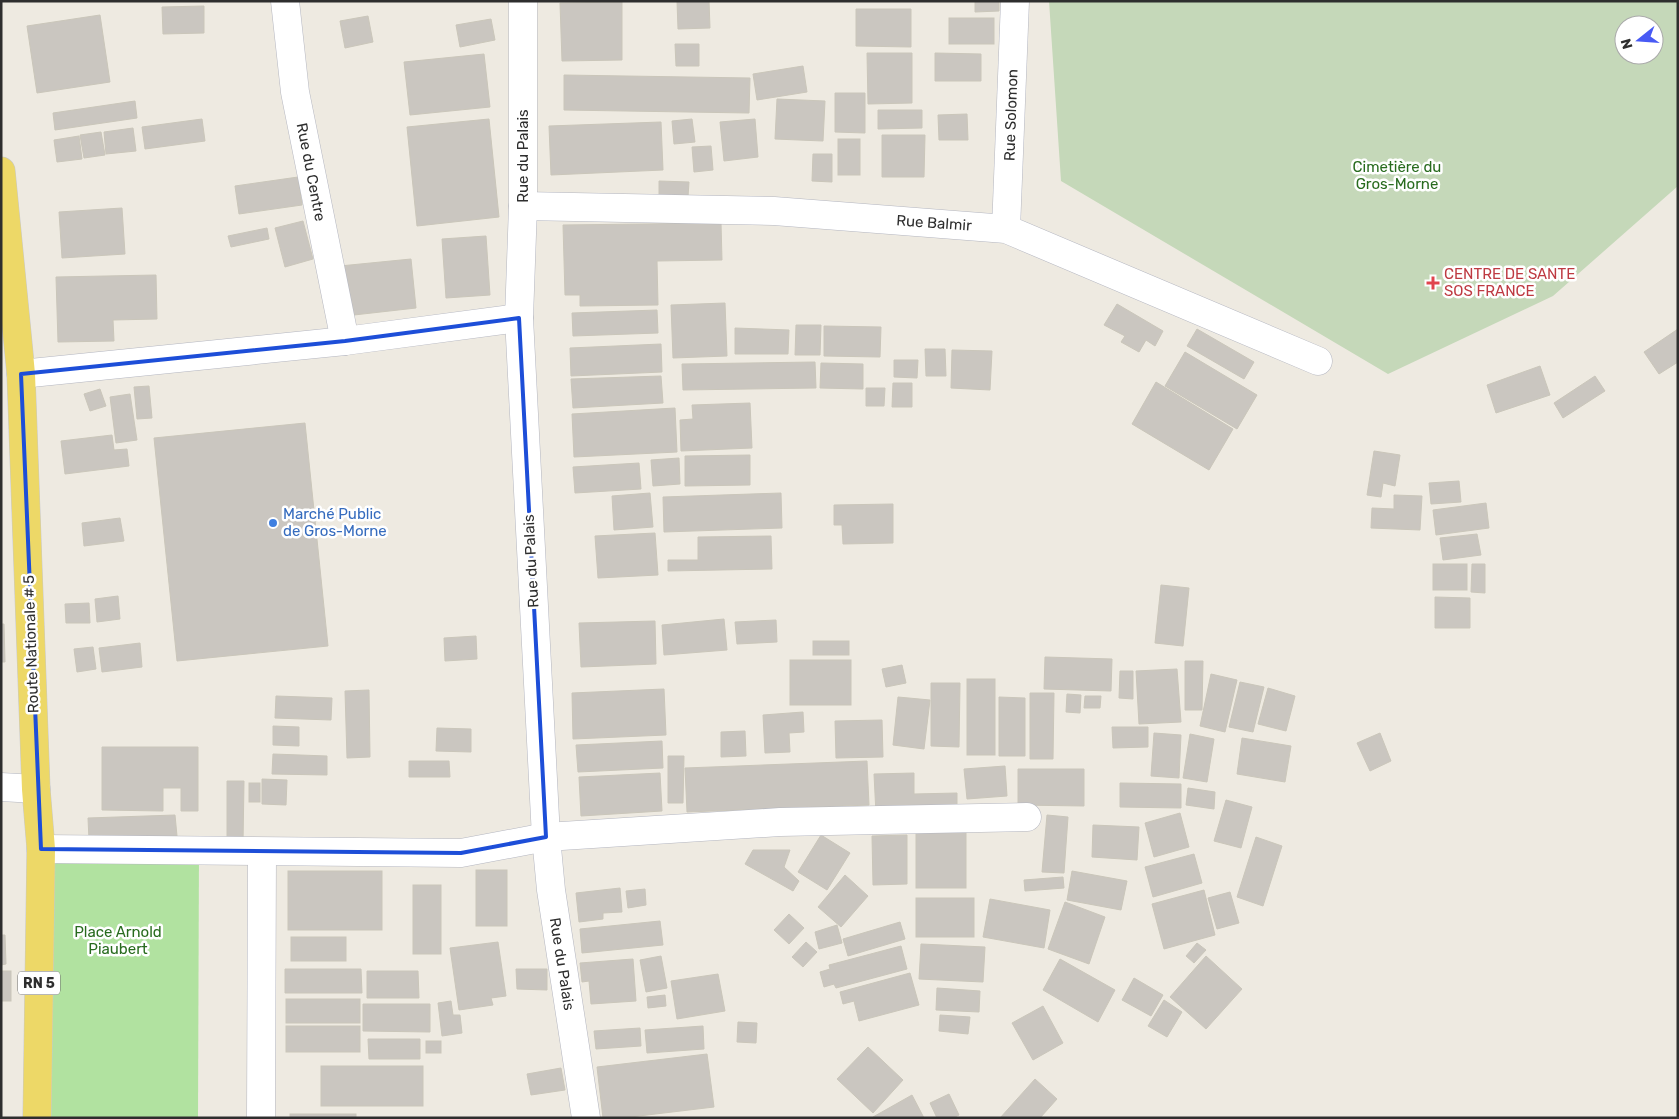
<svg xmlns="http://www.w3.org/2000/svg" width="1679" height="1119" font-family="Rubik,sans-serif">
<rect width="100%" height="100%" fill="#eeeae1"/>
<!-- green -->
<path fill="#b1e2a0" d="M37,844L199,846L198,1118H40Z"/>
<!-- cemetery -->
<path fill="#c5d8b9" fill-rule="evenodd" d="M1049,1H1678V186L1553,296L1388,374L1061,181ZM1624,25H1654V55H1624Z"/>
<!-- building -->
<g fill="#cac6c0" stroke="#cac6ba">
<path d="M677,1H709L710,28L678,29Z"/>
<path d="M975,1H999V11L975,12Z"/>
<path d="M622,2V60L562,61L560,3Z"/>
<path d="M204,6V33L163,34L162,7Z"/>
<path d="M856,9H911V47L856,46Z"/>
<path d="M100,15L110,82L37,93L27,26Z"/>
<path d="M368,16L373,42L345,48L340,21Z"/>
<rect x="949" y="18" width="45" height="26"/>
<path d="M491,19L495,40L460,47L456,25Z"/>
<path d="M675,44H699V66H676Z"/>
<path d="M867,53H912V103L868,104Z"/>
<path d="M935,53L981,54V81H935Z"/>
<path d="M484,54L490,107L410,115L404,62Z"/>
<path d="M803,66L807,92L757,100L753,74Z"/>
<path d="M564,75L750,78L749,113L564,110Z"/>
<path d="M835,93H865V133L835,132Z"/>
<path d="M777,99L825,101L823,141L775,139Z"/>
<path d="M135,101L137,118L55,130L53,113Z"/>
<path d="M878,110H922V128L878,129Z"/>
<path d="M967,114L968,140H939L938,115Z"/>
<path d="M202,119L205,141L145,149L142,127Z"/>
<path d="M489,119L499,217L417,226L407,127Z"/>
<path d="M692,119L695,142L674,144L672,121Z"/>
<path d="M755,119L758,157L724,161L720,122Z"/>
<path d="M661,122L663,170L551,175L549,126Z"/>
<path d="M133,128L136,151L106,154L104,132Z"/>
<path d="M101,132L105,155L84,158L80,135Z"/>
<path d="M882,135H925L924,177H882Z"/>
<path d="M79,136L82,159L57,162L54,140Z"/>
<rect x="838" y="139" width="22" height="36"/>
<path d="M711,146L713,170L694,172L692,147Z"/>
<path d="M813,154H832V182L812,181Z"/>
<path d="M298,177L302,205L239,214L235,186Z"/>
<path d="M659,181L689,182L688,197L659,196Z"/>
<path d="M122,208L125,254L62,258L59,212Z"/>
<path d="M303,221L313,259L285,267L275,228Z"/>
<path d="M721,223L722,260L657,261L658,305L580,306V295H565L563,225Z"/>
<path d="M267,228L269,239L231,247L228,236Z"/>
<path d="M486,236L490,295L446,298L442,239Z"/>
<path d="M411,259L416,308L345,316L340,266Z"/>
<path d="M156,275L157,319L113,320L114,341L58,342L56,277Z"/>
<path d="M725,303L727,356L673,358L671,305Z"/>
<path d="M1117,304L1163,331L1155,346L1146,340L1139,352L1121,342L1125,336L1104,325Z"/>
<path d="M657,310L658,333L573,336L572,313Z"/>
<path d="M796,325H821L820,355H795Z"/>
<path d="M824,326L881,327L880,357L824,356Z"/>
<path d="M735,328L789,330L788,354H735Z"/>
<path d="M1197,329L1254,362L1244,379L1187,346Z"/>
<path d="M1678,329V362L1659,374L1644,352Z"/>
<path d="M661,344L662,372L571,376L570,348Z"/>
<path d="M925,349H945L946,376H926Z"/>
<path d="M952,350L992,351L990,390L951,388Z"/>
<path d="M1185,352L1257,395L1237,429L1165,386Z"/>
<path d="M894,360H918L917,378L894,377Z"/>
<path d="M815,362L816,388L683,390L682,364Z"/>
<path d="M821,363L863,364V389L820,388Z"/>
<path d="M1540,366L1550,395L1496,413L1487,385Z"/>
<path d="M661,376L663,403L573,408L571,379Z"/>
<path d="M1595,376L1605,391L1563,418L1554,403Z"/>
<path d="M1156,382L1233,429L1209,470L1132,424Z"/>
<path d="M893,383H912V407H892Z"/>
<path d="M149,386L152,418L137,419L134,387Z"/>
<path d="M866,388H885L884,406H866Z"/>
<path d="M100,389L106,406L90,411L84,394Z"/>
<path d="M130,394L137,440L116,443L110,397Z"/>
<path d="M750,403L752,448L681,451L680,420L693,419L692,405Z"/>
<path d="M675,408L677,452L574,457L572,414Z"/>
<path d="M305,423L328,646L177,661L154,438Z"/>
<path d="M112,435L114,450L127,449L129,466L65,474L61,441Z"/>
<path d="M1374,451L1400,455L1395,486L1383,483L1381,497L1367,495Z"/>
<path d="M750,455V485L685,486V456Z"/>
<path d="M679,458L680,484L653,486L651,460Z"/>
<path d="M639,463L641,489L575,493L573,467Z"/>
<path d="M1459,481L1461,502L1431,504L1429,483Z"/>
<path d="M650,493L653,527L614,530L612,496Z"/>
<path d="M781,493L782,528L664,532L663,497Z"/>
<path d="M1394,495L1422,496L1420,530L1371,528L1372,508L1394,509Z"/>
<path d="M1486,503L1489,528L1436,535L1433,510Z"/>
<path d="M893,504V543L843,544L842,525H834V505Z"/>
<path d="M120,518L124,541L84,546L82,523Z"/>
<path d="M655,533L658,575L598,578L595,536Z"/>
<path d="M1477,534L1481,555L1443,560L1440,538Z"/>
<path d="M771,536L772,569L668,571V560H698V537Z"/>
<rect x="1433" y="564" width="34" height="26"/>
<path d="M1472,564H1485V593L1471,592Z"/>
<path d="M1161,585L1189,588L1183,646L1155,643Z"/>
<path d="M118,596L120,619L97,622L95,599Z"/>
<path d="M1435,597L1470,598V628H1435Z"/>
<path d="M89,603L90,623H66L65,604Z"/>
<path d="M724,619L727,650L664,655L662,625Z"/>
<path d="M776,620L777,642L737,644L735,622Z"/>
<path d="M655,621L656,664L581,667L579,623Z"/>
<path d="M1,624H4L5,662H1Z"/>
<path d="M476,636L477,659L445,661L444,638Z"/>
<rect x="813" y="641" width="36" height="14"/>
<path d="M140,643L142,667L102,672L99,648Z"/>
<path d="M93,647L96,669L77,672L74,649Z"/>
<path d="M1045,657L1112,659L1111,691L1044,689Z"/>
<rect x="790" y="660" width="61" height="45"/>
<path d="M1185,661H1203L1202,710H1185Z"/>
<path d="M902,665L906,683L886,687L882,669Z"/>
<path d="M1177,669L1181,722L1139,724L1136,671Z"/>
<path d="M1120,671H1133V699L1119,698Z"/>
<path d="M1211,674L1237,680L1225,732L1200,726Z"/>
<rect x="967" y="679" width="28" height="76"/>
<path d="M1240,682L1264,687L1253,732L1229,727Z"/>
<path d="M931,683H960L959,747L931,746Z"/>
<path d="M1268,688L1295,696L1286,731L1258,724Z"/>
<path d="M664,689L666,735L573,739L572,693Z"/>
<path d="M369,690L370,757L347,758L345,691Z"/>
<path d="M1030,693H1054L1053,759H1030Z"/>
<path d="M1067,694L1081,695L1080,713L1066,712Z"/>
<path d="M276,696L332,698L331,720L275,718Z"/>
<path d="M1085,696H1101L1100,708H1084Z"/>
<path d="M898,697L930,700L924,749L893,745Z"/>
<path d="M999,697L1025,698V756H999Z"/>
<path d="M803,712L804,732L789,733L790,752L765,753L763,715Z"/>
<path d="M882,720L883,757L836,758L835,721Z"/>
<path d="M273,726L299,727V746L273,745Z"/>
<path d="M1112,727H1148V747L1113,748Z"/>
<path d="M437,728L471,729V752L436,751Z"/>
<path d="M745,731L746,756L721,757V732Z"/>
<path d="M1154,733L1181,735L1179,778L1151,776Z"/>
<path d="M1380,733L1391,761L1370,771L1357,743Z"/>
<path d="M1190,734L1214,739L1207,782L1183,778Z"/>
<path d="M1242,738L1291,746L1285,782L1237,774Z"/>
<path d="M662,741L663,768L578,772L576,745Z"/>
<path d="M102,747H198V811H181V788H163V811L102,810Z"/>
<path d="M273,754L327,756V775L272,774Z"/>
<path d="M668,756H684L683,803H668Z"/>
<path d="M409,761H449L450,777H409Z"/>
<path d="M867,761L869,805L687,812L685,768Z"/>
<path d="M1005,766L1007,796L967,799L964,769Z"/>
<path d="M1018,769H1084V806L1018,805Z"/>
<path d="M660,773L662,811L581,816L579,777Z"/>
<path d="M914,773V794L957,793V812L876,814L874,774Z"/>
<path d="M262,779L287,780L286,805L262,804Z"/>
<path d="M227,781H244L243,843H227Z"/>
<rect x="249" y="783" width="11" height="19"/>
<path d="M1120,783L1181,784V808L1120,807Z"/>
<path d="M1188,788L1215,792L1214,809L1186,805Z"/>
<path d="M1226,800L1252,807L1241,848L1214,841Z"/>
<path d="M1180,813L1189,847L1154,857L1145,823Z"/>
<path d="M175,815L177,836L89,840L88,818Z"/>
<path d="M1047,815L1068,817L1064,873L1042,872Z"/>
<path d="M1093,825L1139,827L1137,860L1092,857Z"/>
<rect x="916" y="826" width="50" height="62"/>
<path d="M821,835L850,853L827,890L798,872Z"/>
<path d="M907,835V884L873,885L872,836Z"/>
<path d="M1256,837L1282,846L1263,906L1237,897Z"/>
<path d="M753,850H790L784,867L799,881L793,891L745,864Z"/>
<path d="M1194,854L1202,883L1153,897L1145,867Z"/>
<rect x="476" y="870" width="31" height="56"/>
<rect x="288" y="871" width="94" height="59"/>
<path d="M1072,871L1127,881L1121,910L1067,900Z"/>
<path d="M845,875L868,896L841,927L818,907Z"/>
<path d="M1063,877L1064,888L1025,891L1024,880Z"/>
<rect x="413" y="885" width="28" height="69"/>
<path d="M620,888L622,912L603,913V919L579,922L576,893Z"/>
<path d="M645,889L646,905L628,908L626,891Z"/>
<path d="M1204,890L1215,935L1164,949L1152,904Z"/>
<path d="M1230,892L1239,923L1217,929L1208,898Z"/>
<rect x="916" y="898" width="58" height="39"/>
<path d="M990,899L1050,910L1044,948L983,937Z"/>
<path d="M1065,902L1105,917L1089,964L1048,949Z"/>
<path d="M789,914L804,928L789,944L774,930Z"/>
<path d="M660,921L663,945L582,953L580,929Z"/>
<path d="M900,922L905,939L848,956L843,939Z"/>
<path d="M837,925L842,943L819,949L815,932Z"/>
<path d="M1,935H5L6,964L1,965Z"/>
<rect x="291" y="937" width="55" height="24"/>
<path d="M498,942L506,996L491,998L493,1005L459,1010L450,948Z"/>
<path d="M806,942L817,952L803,967L792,957Z"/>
<path d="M1197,943L1206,950L1194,963L1186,956Z"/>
<path d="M921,944L985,947L983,982L919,979Z"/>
<path d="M901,946L907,969L836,988L834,984L824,987L820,972L830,969L829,965Z"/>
<path d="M661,956L667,988L646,992L640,960Z"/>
<path d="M1206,956L1242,989L1206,1029L1170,997Z"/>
<path d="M633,959L636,1001L591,1004L589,981L582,982L580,963Z"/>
<path d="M1060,959L1115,990L1098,1022L1043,990Z"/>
<path d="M285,969H361L362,993H285Z"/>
<path d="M516,969H547V990L517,989Z"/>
<rect x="1" y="971" width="10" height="30"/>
<path d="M367,971H418L419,998H367Z"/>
<path d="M910,973L919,1005L859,1021L854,1001L843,1004L840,992Z"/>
<path d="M718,974L725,1011L677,1019L671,981Z"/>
<path d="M1134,978L1163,995L1151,1016L1122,1000Z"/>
<path d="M937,988L980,991L979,1012L936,1010Z"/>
<path d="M665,995L666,1006L648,1008L647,997Z"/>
<rect x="286" y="999" width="74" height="24"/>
<path d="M1164,1000L1182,1012L1167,1037L1148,1026Z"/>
<path d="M451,1001L453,1015H460L462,1033L442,1036L438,1003Z"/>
<path d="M363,1004H430V1032L363,1031Z"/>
<path d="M1043,1006L1063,1043L1033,1060L1012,1023Z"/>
<path d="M940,1015L970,1017L968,1034L939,1031Z"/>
<path d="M738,1022L757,1023L756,1043L737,1042Z"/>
<rect x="286" y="1026" width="74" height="26"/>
<path d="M703,1026L704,1049L647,1053L645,1030Z"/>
<path d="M640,1028L641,1046L596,1049L594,1031Z"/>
<path d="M368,1039H420V1059H369Z"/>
<rect x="426" y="1041" width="15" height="12"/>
<path d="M868,1047L903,1080L873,1113L837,1079Z"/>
<path d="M707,1054L714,1107L622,1118H603L597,1067Z"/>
<rect x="321" y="1066" width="102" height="40"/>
<path d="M561,1068L565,1090L531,1095L527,1074Z"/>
<path d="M1035,1079L1057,1099L1040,1118H1000Z"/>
<path d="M949,1094L959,1115L953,1118H937L930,1103Z"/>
<path d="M912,1095L924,1118H874L873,1117Z"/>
<rect x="290" y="1114" width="66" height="4"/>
</g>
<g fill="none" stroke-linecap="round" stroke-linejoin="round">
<!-- street casing -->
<g stroke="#b4b6c0" stroke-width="29">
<g id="street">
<path d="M285,1L295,92L345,341"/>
<path d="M523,1V206L519,318L546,837L551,890L586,1118"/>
<path d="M523,206L774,211L1006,229L1318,361"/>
<path d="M1006,229L1015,1"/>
<path d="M21,374L345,341L519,318"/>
<path d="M1,787L36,789"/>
<path d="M41,849L461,853L546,837L780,822L1027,817"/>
<path d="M261,1118L262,852"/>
</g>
</g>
<!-- primary casing -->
<g stroke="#c9c9c9" stroke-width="29">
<path id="primary" d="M1,171L21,374L36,789L41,849L37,1118"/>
</g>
<!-- street -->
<use href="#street" stroke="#fff" stroke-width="28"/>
<!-- primary -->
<use href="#primary" stroke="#edd867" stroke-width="28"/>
</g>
<!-- marked area -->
<path fill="none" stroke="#1d4ed8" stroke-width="4" stroke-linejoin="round" d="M519,318L546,837L461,853L41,849L21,374L345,341Z"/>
<!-- markers -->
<path fill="#e0444e" stroke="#fff" stroke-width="2" d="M1430.5 275.5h5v5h5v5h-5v5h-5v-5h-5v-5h5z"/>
<circle fill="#3f7fe0" stroke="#fff" stroke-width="2" cx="273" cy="523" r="5"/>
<g text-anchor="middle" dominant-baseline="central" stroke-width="5" stroke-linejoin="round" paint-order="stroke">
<!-- shield labels -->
<rect fill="#fff" stroke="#6d6d6d" stroke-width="1" x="18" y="971.5" width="42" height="23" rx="4"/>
<g font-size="14" font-weight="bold" fill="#2e2e2e">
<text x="39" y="983">RN 5</text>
</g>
<!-- street labels -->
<g font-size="15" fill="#2e2e2e" stroke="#fff">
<text transform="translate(1011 115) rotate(-88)">Rue Solomon</text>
<text transform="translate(523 156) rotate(-90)">Rue du Palais</text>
<text transform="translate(311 172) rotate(79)">Rue du Centre</text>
<text transform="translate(934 223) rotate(4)">Rue Balmir</text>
<text transform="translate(531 561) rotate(-93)">Rue du Palais</text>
<text transform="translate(31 644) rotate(-92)">Route Nationale # 5</text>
<text transform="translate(562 964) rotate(81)">Rue du Palais</text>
</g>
<!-- park labels -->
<g font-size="15" fill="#286b1e" stroke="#fff">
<text x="1397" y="167">Cimetière du<tspan x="1397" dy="17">Gros-Morne</tspan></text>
<text x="118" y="932">Place Arnold<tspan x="118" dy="17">Piaubert</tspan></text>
</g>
<!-- health labels -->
<g font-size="15" fill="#be3a42" stroke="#fff" text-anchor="start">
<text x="1444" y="274">CENTRE DE SANTE<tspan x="1444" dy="17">SOS FRANCE</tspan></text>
</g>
<!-- shop labels -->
<g font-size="15" fill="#366cbe" stroke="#fff" text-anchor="start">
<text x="283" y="514">Marché Public<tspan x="283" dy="17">de Gros-Morne</tspan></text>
</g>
</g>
<!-- border -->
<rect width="1679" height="1119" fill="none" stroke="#2e2e2e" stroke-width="5"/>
<!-- north arrow -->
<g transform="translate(1639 40) rotate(253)"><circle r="24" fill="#ffffff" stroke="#ababab"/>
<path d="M0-4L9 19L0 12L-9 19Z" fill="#485af4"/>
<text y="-8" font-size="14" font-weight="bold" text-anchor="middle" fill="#2e2e2e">N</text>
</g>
</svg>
